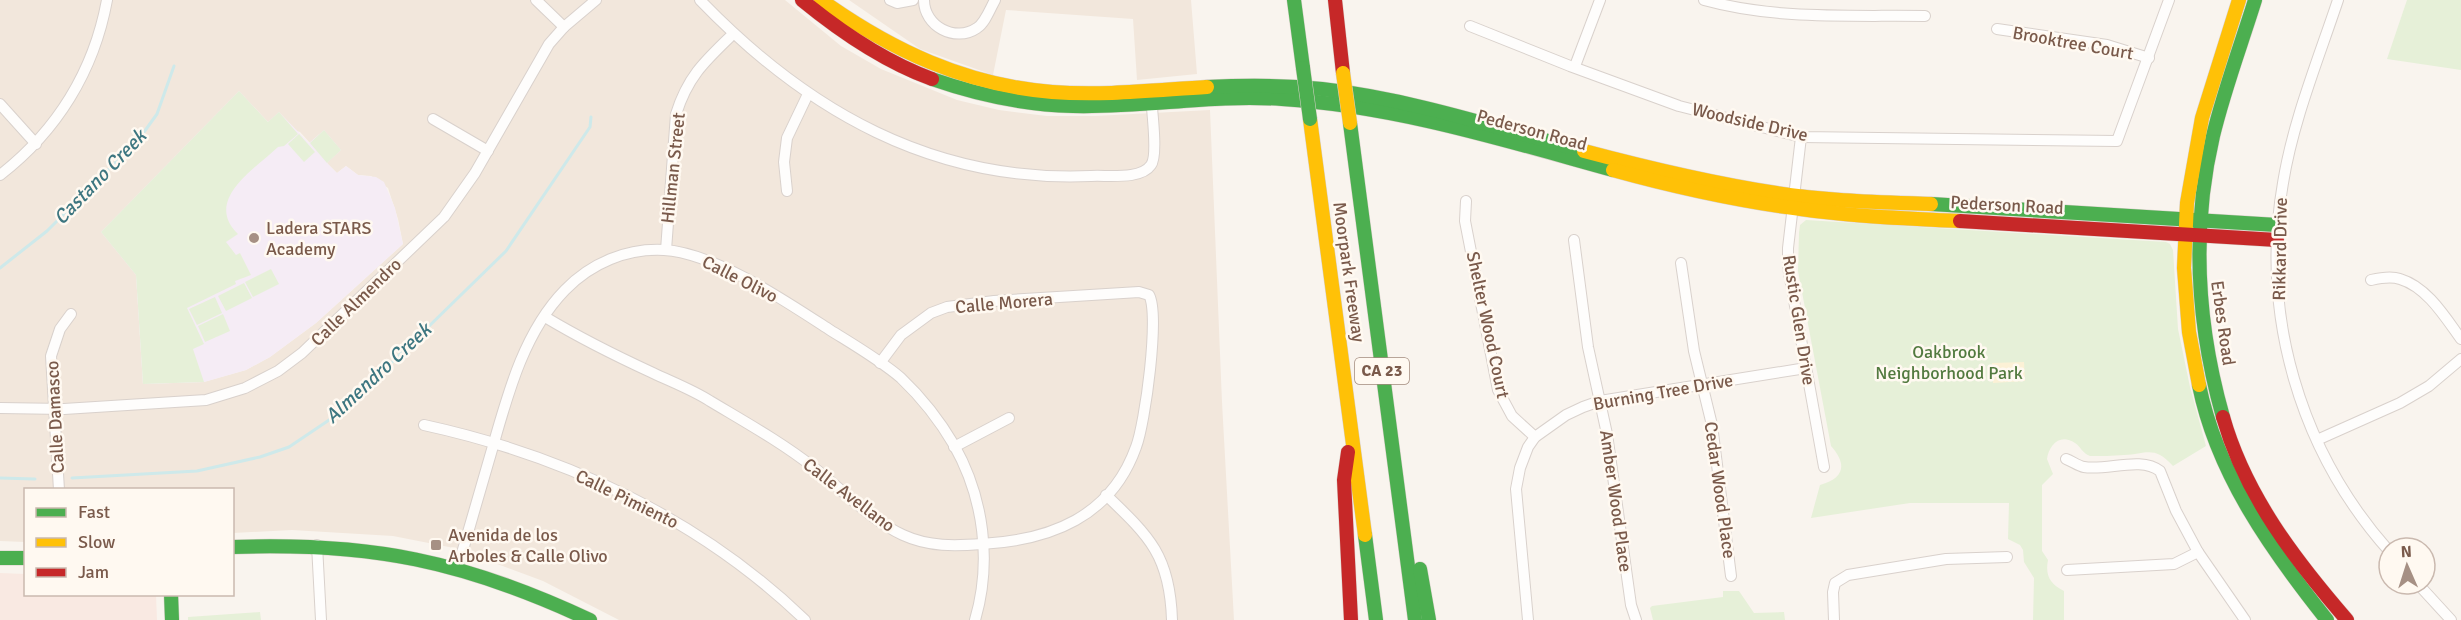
<svg xmlns="http://www.w3.org/2000/svg" width="2461" height="620" font-family="Signika,sans-serif">
<rect width="100%" height="100%" fill="#f9f4ee"/>
<!-- residential -->
<g fill="#f2e7dc" fill-rule="evenodd">
<path d="M0,0H785L841,46L881,69L957,100L999,110L1047,116H1095L1210,110L1222,402L1234,620H619L543,581L454,548L393,536L292,530L233,533L232,490H26L25,542L0,541ZM254,107L268,122L300,132L310,143L323,131L327,163L337,173L346,166L358,175L371,176L388,188L398,219L403,244L316,323L270,357L246,370L204,382L143,384L136,275Z"/>
<path d="M849,0H1191L1197,74L1137,80L1133,19L1006,10L993,75L920,49Z"/>
</g>
<!-- commercial -->
<path fill="#f9e9e2" d="M0,573L25,574L26,594L156,595L157,620H0Z"/>
<!-- education -->
<path fill="#f5ecf5" d="M239,91L268,122L279,112L309,143L324,130L341,150L327,163L337,173L346,166L358,175L376,177L384,182L395,208L403,244L316,323L270,357L246,370L204,382L143,384L136,275L101,232Z"/>
<!-- green -->
<g fill="#e6f0d8">
<path d="M2407,0H2461V70L2387,59Z"/>
<path d="M239,91L268,122L279,112L298,134L284,146L278,147C255,169 203,200 238,234L226,242L236,255L240,253L251,275L235,281L236,284L187,308L204,344L193,349L204,382L143,384L136,275L101,232Z"/>
<path d="M324,130L341,150L327,163L310,143Z"/>
<path d="M299,134L315,152L304,162L288,144Z"/>
<path d="M1806,220L2166,242L2170,244L2173,250L2178,329L2190,387L2206,446L2173,466C2154,445 2147,454 2124,455C2113,456 2101,456 2090,456C2082,453 2081,447 2075,443C2060,433 2049,445 2047,459L2053,474L2042,485V551L2048,560C2045,576 2050,584 2064,591V620H2033L2034,578L2024,562L2023,550L2020,545L2008,539L2009,503H1910L1811,518L1820,485C1845,478 1847,464 1831,446L1798,271L1799,233L1800,225Z"/>
<path d="M271,269L279,284L253,297L245,282Z"/>
<path d="M244,283L252,298L226,311L218,296Z"/>
<path d="M215,297L222,313L197,325L189,309Z"/>
<path d="M223,314L230,331L205,342L198,326Z"/>
<path d="M1723,591H1739L1754,613L1784,612L1785,620H1653L1650,608L1652,606L1723,597Z"/>
<path d="M260,612L261,620H188V617Z"/>
</g>
<!-- sand -->
<path fill="#fcf1d6" d="M2024,362L2025,381L1993,383L1992,363Z"/>
<g fill="none" stroke-linecap="round" stroke-linejoin="round">
<!-- stream -->
<g stroke="#cee9ea" stroke-width="3">
<path d="M0,268L47,231L139,139L157,114L174,66"/>
<path d="M0,478L35,479"/>
<path d="M72,478L197,471L260,457L289,447L341,412L506,251L590,127L591,117"/>
</g>
<!-- street casing -->
<g stroke="#d9d1cc" stroke-width="12">
<g id="street">
<path d="M536,0L564,27"/>
<path d="M700,0C807,111 933,183 1091,176C1108,175 1141,180 1151,165C1158,156 1152,111 1151,97"/>
<path d="M890,0L897,3L913,0"/>
<path d="M924,0C924,26 955,43 977,28C985,23 990,9 995,0"/>
<path d="M1704,0C1776,20 1851,15 1925,16"/>
<path d="M2338,0C2318,60 2293,121 2283,183C2260,315 2300,451 2389,551"/>
<path d="M1470,26L1570,66L1679,106L1801,137L2117,141L2169,0"/>
<path d="M1997,29L2107,45L2149,58"/>
<path d="M1575,66L1600,0"/>
<path d="M0,104L36,144"/>
<path d="M433,119L488,151"/>
<path d="M1801,137L1788,248V267L1824,467"/>
<path d="M0,175C57,131 94,71 107,0"/>
<path d="M787,191L784,162L787,138L808,94"/>
<path d="M1466,201L1465,221L1498,390L1512,416L1535,437"/>
<path d="M1574,240L1588,347L1607,434L1631,605L1636,620"/>
<path d="M666,250L676,114C688,76 705,61 733,34"/>
<path d="M1681,263L1694,351L1712,425L1731,576"/>
<path d="M2371,280C2380,278 2391,276 2400,279C2427,287 2445,317 2461,339"/>
<path d="M545,317C580,338 616,356 653,373C672,382 693,390 710,401C745,422 781,442 813,467C842,489 869,519 903,535C929,547 955,546 982,544C1051,540 1111,517 1136,447C1145,424 1160,314 1149,295L1139,292L994,301L947,307L931,313L901,335L880,363"/>
<path d="M0,408L64,409L206,400L245,388L278,371L302,353L444,217L475,173L549,44L564,27L596,0"/>
<path d="M424,425C566,456 700,519 805,620"/>
<path d="M2317,440L2400,403L2429,386L2461,359"/>
<path d="M954,447L1009,418"/>
<path d="M2066,459C2072,461 2078,466 2084,467C2107,471 2141,456 2160,471L2176,511L2198,552L2245,620"/>
<path d="M59,490L51,356L60,329L71,314"/>
<path d="M1106,495C1150,537 1170,556 1172,620"/>
<path d="M317,545L321,620"/>
<path d="M458,567C469,529 480,491 491,453C507,397 523,333 565,290C591,263 627,248 664,250C715,253 787,302 830,330C854,345 880,360 901,378C921,397 940,421 954,445C984,498 992,562 975,620"/>
<path d="M2067,570L2174,564L2198,552"/>
<path d="M2418,584L2451,620"/>
<path d="M1528,620L1516,489L1520,468L1528,447L1535,437L1566,415L1583,407L1600,401L1806,368"/>
<path d="M1834,620L1833,592L1835,583L1848,575L1946,559L2007,557"/>
</g>
</g>
<!-- fast casing -->
<g stroke="#d9d0ca" stroke-width="15">
<g id="fast">
<path d="M1294,0L1303,68"/>
<path d="M932,79C978,95 1024,105 1073,106C1143,108 1212,94 1282,99C1395,106 1504,140 1613,170"/>
<path d="M1207,87C1246,85 1284,85 1322,89C1411,99 1498,128 1584,151"/>
<path d="M1350,123L1415,620"/>
<path d="M1931,204L2277,225"/>
<path d="M2199,385C2217,474 2272,551 2327,620"/>
<path d="M2223,417C2197,325 2191,230 2213,136C2224,90 2241,45 2255,0"/>
<path d="M1365,535L1376,620"/>
<path d="M232,547C371,542 464,561 590,620"/>
<path d="M0,558H26"/>
<path d="M1420,569L1429,620"/>
<path d="M171,594L172,620"/>
</g>
</g>
<!-- slow casing -->
<g stroke="#d9d0ca" stroke-width="15">
<g id="slow">
<path d="M821,0C891,50 965,85 1052,92C1103,96 1156,90 1207,87"/>
<path d="M1310,119L1365,535"/>
<path d="M1584,151C1648,168 1711,183 1776,193C1827,201 1879,202 1931,204"/>
<path d="M1613,170C1689,191 1767,207 1844,214C1883,218 1921,219 1960,221"/>
<path d="M2199,385L2189,332L2184,268L2187,203L2202,118L2239,0"/>
</g>
</g>
<!-- jam casing -->
<g stroke="#d9d0ca" stroke-width="15">
<g id="jam">
<path d="M802,0C841,32 883,61 932,79"/>
<path d="M1335,0L1343,73"/>
<path d="M1960,221L2277,240"/>
<path d="M2223,417C2245,495 2295,560 2347,620"/>
<path d="M1348,452L1344,480L1351,620"/>
</g>
</g>
<!-- street -->
<use href="#street" stroke="#fefdfc" stroke-width="10"/>
<!-- fast -->
<use href="#fast" stroke="#4caf50" stroke-width="14"/>
<!-- slow -->
<use href="#slow" stroke="#ffc107" stroke-width="14"/>
<!-- jam -->
<use href="#jam" stroke="#c62828" stroke-width="14"/>
<!-- fast-bridge casing -->
<g stroke="#dad0ca" stroke-width="15" stroke-linecap="butt">
<path id="fast-bridge" d="M1303,68L1310,119"/>
</g>
<!-- slow-bridge casing -->
<g stroke="#dad0ca" stroke-width="15" stroke-linecap="butt">
<path id="slow-bridge" d="M1343,73L1350,123"/>
</g>
<!-- fast-bridge -->
<use href="#fast-bridge" stroke="#4caf50" stroke-width="14"/>
<!-- slow-bridge -->
<use href="#slow-bridge" stroke="#ffc107" stroke-width="14"/>
</g>
<!-- markers -->
<g fill="#a69084" stroke="#fff9f1" stroke-width="2">
<circle cx="254" cy="238" r="6"/>
<rect x="430" y="539" width="12" height="12" rx="3"/>
</g>
<g text-anchor="middle" dominant-baseline="central" stroke-width="5" stroke-linejoin="round" paint-order="stroke">
<!-- shield labels -->
<rect fill="#fff9f1" stroke="#a28a7d" stroke-width="1.5" x="1355" y="358" width="54" height="26" rx="4.5"/>
<g font-size="16" font-weight="bold" fill="#7a5a4b">
<text x="1382" y="371">CA 23</text>
</g>
<!-- street labels -->
<g font-size="18" fill="#7a5a4b" stroke="#fff9f1">
<text transform="translate(2073 43) rotate(10)">Brooktree Court</text>
<text transform="translate(1750 122) rotate(13)">Woodside Drive</text>
<text transform="translate(1532 130) rotate(15)">Pederson Road</text>
<text transform="translate(673 168) rotate(-84)">Hillman Street</text>
<text transform="translate(2007 205) rotate(3)">Pederson Road</text>
<text transform="translate(2280 249) rotate(-89)">Rikkard Drive</text>
<text transform="translate(1349 272) rotate(82)">Moorpark Freeway</text>
<text transform="translate(740 279) rotate(27)">Calle Olivo</text>
<text transform="translate(356 302) rotate(-44)">Calle Almendro</text>
<text transform="translate(1004 303) rotate(-5)">Calle Morera</text>
<text transform="translate(1799 320) rotate(81)">Rustic Glen Drive</text>
<text transform="translate(2223 323) rotate(82)">Erbes Road</text>
<text transform="translate(1488 325) rotate(78)">Shelter Wood Court</text>
<text transform="translate(1663 392) rotate(-10)">Burning Tree Drive</text>
<text transform="translate(55 417) rotate(-93)">Calle Damasco</text>
<text transform="translate(1720 490) rotate(82)">Cedar Wood Place</text>
<text transform="translate(849 495) rotate(37)">Calle Avellano</text>
<text transform="translate(627 499) rotate(26)">Calle Pimiento</text>
<text transform="translate(1616 501) rotate(82)">Amber Wood Place</text>
</g>
<!-- poi labels -->
<g font-size="18" fill="#7a5a4b" stroke="#fff9f1" text-anchor="start">
<text x="266" y="228">Ladera STARS<tspan x="266" dy="21">Academy</tspan></text>
<text x="448" y="535">Avenida de los<tspan x="448" dy="21">Arboles &amp; Calle Olivo</tspan></text>
</g>
<!-- park labels -->
<g font-size="18" fill="#527a3f" stroke="#fff9f1">
<text x="1949" y="352">Oakbrook<tspan x="1949" dy="21">Neighborhood Park</tspan></text>
</g>
<!-- water labels -->
<g font-size="20" font-style="italic" fill="#3d7680" stroke="#fff9f1">
<text transform="translate(100 177) rotate(-46)">Castano Creek</text>
<text transform="translate(378 373) rotate(-43)">Almendro Creek</text>
</g>
</g>
<!-- legend -->
<rect x="24" y="488" width="210" height="108" fill="#fff9f1" stroke="#cab9af" stroke-width="1.5"/>
<rect x="36" y="508" width="30" height="9" fill="#4caf50" stroke="#cab9af" stroke-width="1.5"/>
<text x="78" y="518" font-size="18" fill="#7a5a4b">Fast</text>
<rect x="36" y="538" width="30" height="9" fill="#ffc107" stroke="#cab9af" stroke-width="1.5"/>
<text x="78" y="548" font-size="18" fill="#7a5a4b">Slow</text>
<rect x="36" y="568" width="30" height="9" fill="#c62828" stroke="#cab9af" stroke-width="1.5"/>
<text x="78" y="578" font-size="18" fill="#7a5a4b">Jam</text>
<!-- north arrow -->
<g transform="translate(2407 566) rotate(357)"><circle r="28" fill="#fff9f1" stroke="#cab9af" stroke-width="1.5"/>
<path d="M0-4.5L10 22L0 15L-10 22Z" fill="#a69084"/>
<text y="-9" font-size="16" font-weight="bold" text-anchor="middle" fill="#7a5a4b">N</text>
</g>
</svg>
